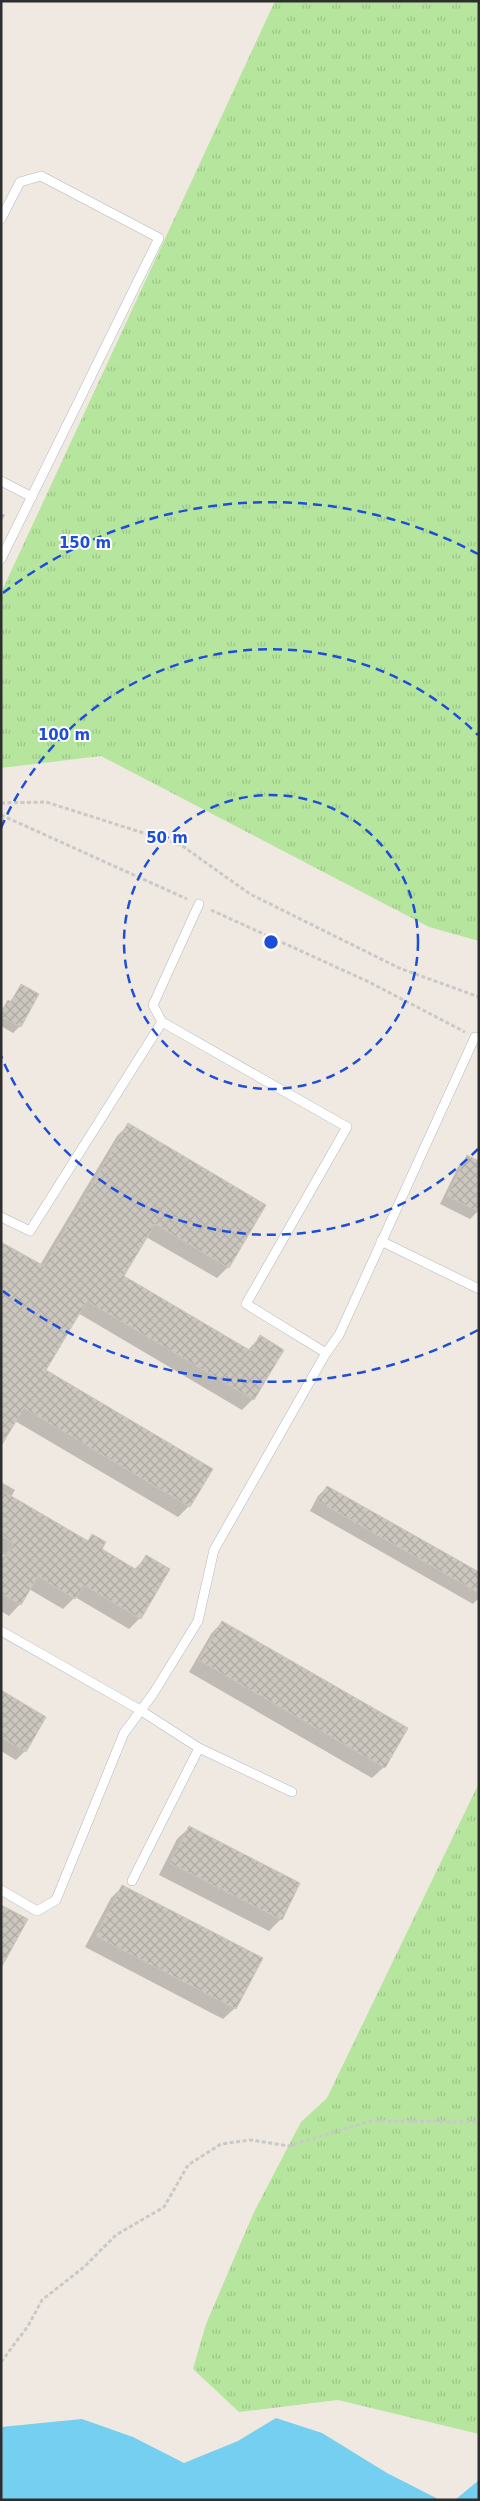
<svg xmlns="http://www.w3.org/2000/svg" width="480" height="2501" font-family="'DejaVu Sans',sans-serif">
<defs>
<pattern id="grass-tufts" width="24" height="20" patternUnits="userSpaceOnUse" patternTransform="scale(1.25)"><rect width="24" height="20" fill="#b6e59e"/><path d="M3 7l-1-3M5 7V3M7 7l1-3M15 17l-1-3M17 17v-4M19 17l1-3" fill="none" stroke="#9dc588"/></pattern>
<pattern id="building-cross-hatch" width="8" height="8" patternUnits="userSpaceOnUse" patternTransform="scale(1.25)"><rect width="8" height="8" fill="#cbc7bf"/><path d="M0 0l8 8M0 8l8-8" fill="none" stroke="#afaba4"/></pattern>
</defs>
<rect width="100%" height="100%" fill="#efe9e1"/>
<!-- grass -->
<g fill="url(#grass-tufts)">
<path d="M275,1H479V941L429,927L101,756L1,768V593Z"/>
<path d="M479,1783V2434L338,2400L239,2412L193,2369L206,2324L254,2212L301,2122L327,2098Z"/>
</g>
<!-- water -->
<g fill="#75cff0">
<path d="M276,2418L322,2433L387,2473L440,2500H1V2427L82,2419L133,2437L184,2463L238,2441Z"/>
<path d="M479,2480V2500H455Z"/>
</g>
<!-- shadow -->
<g fill="#0003">
<path d="M1,513L5,515L1,522Z"/>
<path d="M21,986L37,994L20,1026L13,1033L1,1026V1009L9,1003Z"/>
<path d="M128,1125L228,1267L217,1278L146,1237L122,1276L248,1350L260,1337L253,1399L242,1410L78,1313L44,1371L189,1506L178,1517L15,1421L40,1265L117,1136Z"/>
<path d="M467,1157L478,1211L470,1219L440,1204L459,1165Z"/>
<path d="M1,1482L15,1490L11,1497L87,1542L93,1536L100,1550L134,1570L146,1557L140,1618L129,1629L75,1597L63,1609L29,1589L20,1604L9,1616L1,1611V1560L4,1555L1,1554Z"/>
<path d="M327,1487L479,1573V1598L473,1604L310,1511L318,1496Z"/>
<path d="M222,1622L384,1767L372,1778L189,1672L211,1634Z"/>
<path d="M1,1692L25,1751L16,1760L1,1751Z"/>
<path d="M189,1828L281,1919L269,1931L159,1875L177,1839Z"/>
<path d="M123,1886L235,2008L223,2019L85,1947L111,1898Z"/>
</g>
<!-- building -->
<g fill="url(#building-cross-hatch)" stroke="#cbc5ba">
<path d="M21,984L39,994L21,1027L1,1017V1012L8,1000L11,1002Z"/>
<path d="M128,1123L266,1205L229,1268L155,1224L124,1276L251,1351L260,1335L284,1350L254,1400L87,1301L46,1370L213,1469L190,1507L24,1408L1,1446V1242L44,1266Z"/>
<path d="M467,1155L479,1161V1212L447,1196Z"/>
<path d="M327,1486L479,1572V1593L318,1501Z"/>
<path d="M1,1490L88,1541L92,1534L106,1542L102,1549L137,1570L146,1555L170,1569L141,1619L84,1585L75,1599L38,1576L21,1605L1,1593V1565L14,1543L1,1536Z"/>
<path d="M222,1621L408,1728L385,1768L199,1660Z"/>
<path d="M1,1690L46,1717L26,1752L1,1737Z"/>
<path d="M189,1826L300,1883L282,1920L170,1863Z"/>
<path d="M122,1885L263,1958L236,2009L96,1936Z"/>
<path d="M1,1905L28,1919L1,1968Z"/>
</g>
<g fill="none" stroke-linecap="round" stroke-linejoin="round">
<!-- lane casing -->
<g stroke="#b4b7c1" stroke-width="10">
<g id="lane">
<path d="M1,219L20,182L41,176L159,238L1,559"/>
<path d="M1,481L32,497"/>
<path d="M162,1022L153,1005L199,904"/>
<path d="M1,1217L30,1231L162,1022L347,1127L246,1304L326,1353"/>
<path d="M381,1241L479,1289"/>
<path d="M1,1631L140,1710L199,1748L292,1792"/>
<path d="M132,1881L199,1748"/>
<path d="M1,1890L37,1911L56,1900L124,1733L153,1694L198,1621L214,1550L326,1353L339,1335L475,1037"/>
</g>
</g>
<!-- path -->
<g stroke="#c9c9c9" stroke-width="3" stroke-dasharray="4 2.5" stroke-linecap="butt">
<path d="M1,803L46,802L181,845L250,894L399,968L479,997"/>
<path d="M1,815L187,899"/>
<path d="M211,910L369,982L465,1032"/>
<path d="M1,2362L28,2326L42,2300L84,2267L116,2235L164,2207L188,2165L221,2144L251,2140L289,2146L370,2121L479,2122"/>
</g>
<!-- lane -->
<use href="#lane" stroke="#fff" stroke-width="9"/>
</g>
<!-- distance rings -->
<g fill="none" stroke="#1d4ed8" stroke-width="2.5" stroke-dasharray="9 6">
<circle cx="271" cy="942" r="147"/>
<path d="M478 1149A293 293 0 0 1 1 1056M1 828A293 293 0 0 1 478 735"/>
<path d="M478 1330A440 440 0 0 1 3 1291M3 593A440 440 0 0 1 478 554"/>
</g>
<circle cx="271" cy="942" r="8" fill="#1d4ed8" stroke="#fff" stroke-width="2.5"/>
<g font-size="15" text-anchor="middle" font-weight="bold" fill="#1d4ed8" stroke="#fff" stroke-width="4" stroke-linejoin="round" paint-order="stroke">
<text x="85" y="548">150 m</text>
<text x="64" y="740">100 m</text>
<text x="167" y="843">50 m</text>
</g>
<!-- border -->
<rect width="480" height="2501" fill="none" stroke="#2e2e2e" stroke-width="5"/>
</svg>
